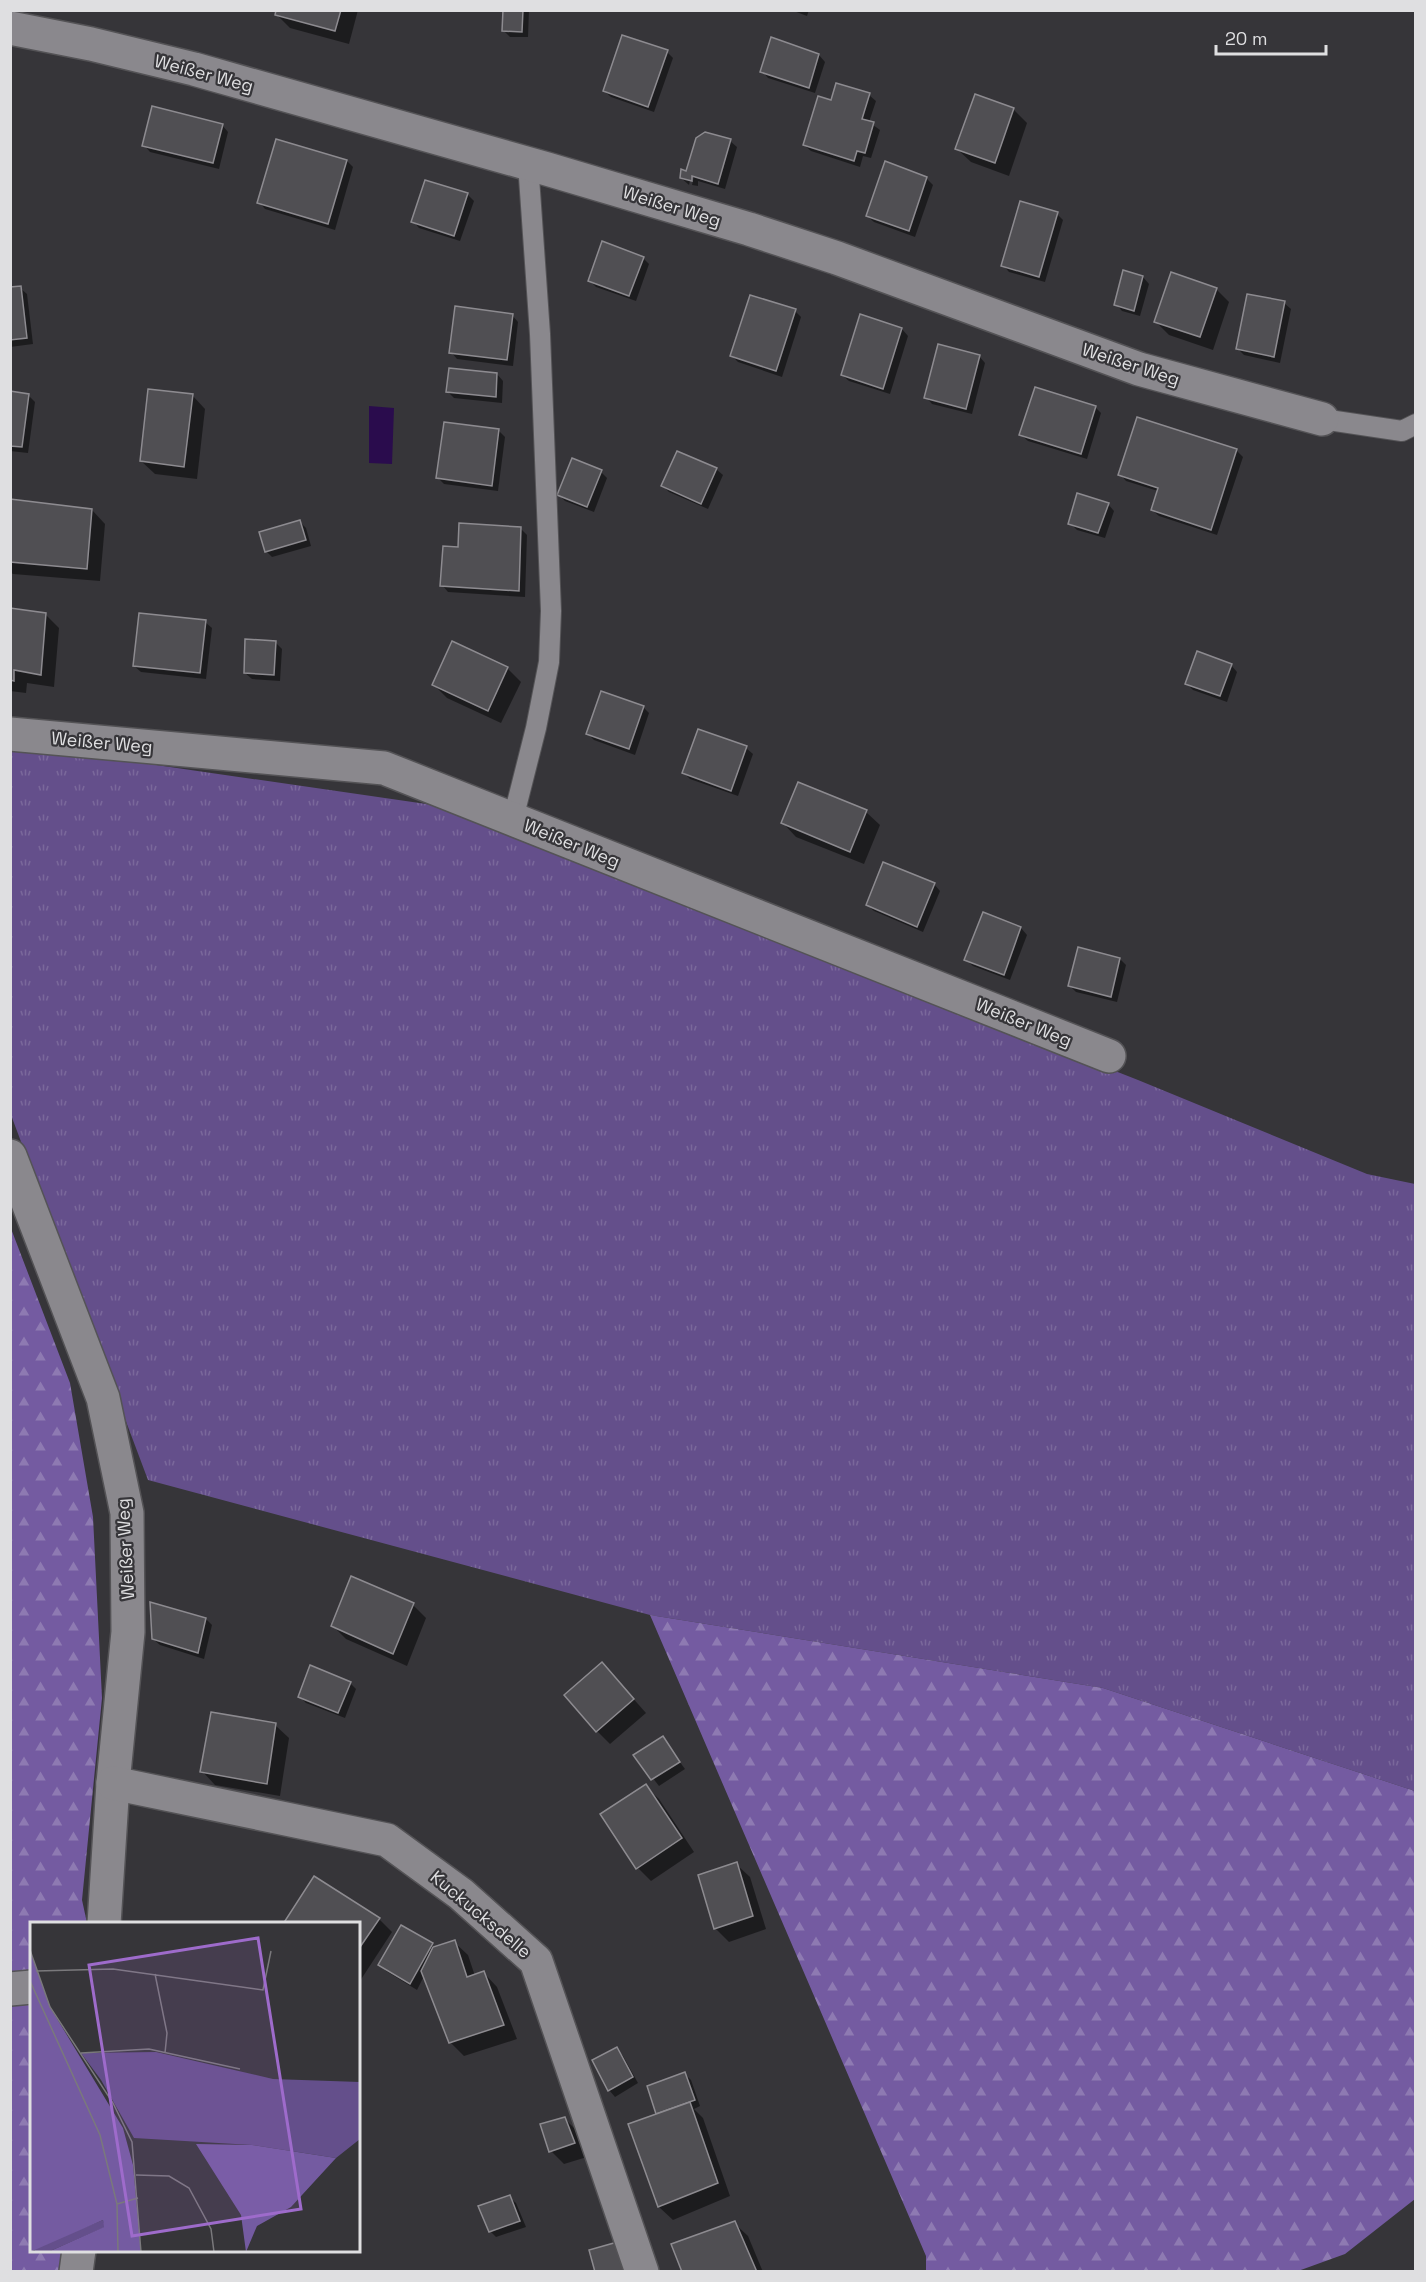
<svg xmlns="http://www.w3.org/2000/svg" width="1426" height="2282" font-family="'Space Grotesk',sans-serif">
<defs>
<pattern id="grass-tufts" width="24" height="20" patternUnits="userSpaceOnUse" patternTransform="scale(1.5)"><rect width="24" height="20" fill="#644f8b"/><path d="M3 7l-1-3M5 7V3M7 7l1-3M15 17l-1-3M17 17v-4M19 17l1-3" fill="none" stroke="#7a689b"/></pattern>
<pattern id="forest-firs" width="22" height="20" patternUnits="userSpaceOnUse" patternTransform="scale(1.5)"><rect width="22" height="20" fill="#745ba1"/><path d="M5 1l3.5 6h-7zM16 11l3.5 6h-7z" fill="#8e7ab2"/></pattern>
</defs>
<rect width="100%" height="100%" fill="#363539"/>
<!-- grass -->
<path fill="url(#grass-tufts)" d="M11,744L440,806L1138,1080L1367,1174L1415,1184V1791L1103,1688L650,1615L148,1480L11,1115Z"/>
<!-- forest -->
<g fill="url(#forest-firs)">
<path d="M10,1226L70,1383L93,1517L102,1698L82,1900L87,1923L32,1924V2250L79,2251L76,2271H11Z"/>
<path d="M650,1615L1103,1688L1415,1791V2199L1345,2254L1298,2271H926V2256Z"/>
</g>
<!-- water -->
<path fill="#2a0c4d" d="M369,406L394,408L392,464L369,463Z"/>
<!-- shadow -->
<g fill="#0007">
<path d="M277,10H358L349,44L290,28L276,14Z"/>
<path d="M504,10H529L528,37H510L504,31Z"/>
<path d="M791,10H809L807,16Z"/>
<path d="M667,52L673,58L654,112L611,97L604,91Z"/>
<path d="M819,55L825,62L815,93L768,78L762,71Z"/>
<path d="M837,85L869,95L876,101L869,122L880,130L871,158L863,156L860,167L811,151L804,145L832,102Z"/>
<path d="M976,96L1014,110L1027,123L1009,176L971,162L957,149Z"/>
<path d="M222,125L228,132L219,169L150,152L144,145Z"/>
<path d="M277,140L347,161L353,167L335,230L265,209L259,202Z"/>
<path d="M730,141L737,147L725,189L698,181V186L692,185L694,176H691L689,185L688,184L681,178Z"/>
<path d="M886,163L927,179L933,185L915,237L874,222L867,216Z"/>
<path d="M467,194L474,201L460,241L419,228L413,221Z"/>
<path d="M1057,214L1063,220L1045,282L1009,272L1003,265Z"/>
<path d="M643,258L649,264L636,301L596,287L589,280Z"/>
<path d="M1143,277L1149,284L1140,316L1122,311L1116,304Z"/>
<path d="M20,288L27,294L33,344L10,347V289Z"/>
<path d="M1216,289L1229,302L1213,350L1169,335L1156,322Z"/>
<path d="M1284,303L1291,309L1280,363L1244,355L1238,349Z"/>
<path d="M795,311L801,317L782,377L738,362L732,356Z"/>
<path d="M512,315L518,322L513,366L457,359L451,352Z"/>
<path d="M861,316L902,329L908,336L890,394L849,381L842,375Z"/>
<path d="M979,356L985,363L972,414L932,404L926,397Z"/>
<path d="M497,374L503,381L502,403L454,398L447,391Z"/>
<path d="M10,393L28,395L35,402L28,453L10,451Z"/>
<path d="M192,395L205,409L197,479L155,474L141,461Z"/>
<path d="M1095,407L1101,413L1087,459L1028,441L1021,435Z"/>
<path d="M499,431L505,437L498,491L444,484L438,478Z"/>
<path d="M1236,450L1243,457L1217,535L1159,516L1152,510L1158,491L1126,481L1120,474Z"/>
<path d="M716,469L723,475L708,509L669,492L663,486Z"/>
<path d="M601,472L607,478L594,512L565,501L559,495Z"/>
<path d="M10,501L92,510L105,524L100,581L13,574L10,572Z"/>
<path d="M1108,504L1114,511L1105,538L1077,530L1070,523Z"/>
<path d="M299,521L306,528L311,546L272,557L266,551Z"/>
<path d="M521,529L527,535L525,597L448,592L442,585L459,549Z"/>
<path d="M10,610L45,614L59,628L54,687L27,683L26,693L10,691Z"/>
<path d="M205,622L212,628L206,679L141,672L134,666Z"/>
<path d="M275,642L282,649L280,681L252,679L245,673Z"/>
<path d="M1231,665L1237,672L1227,702L1193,690L1187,684Z"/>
<path d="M507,668L521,682L501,723L447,698L434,685Z"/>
<path d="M643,707L649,713L635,755L594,740L588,734Z"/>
<path d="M699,731L746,748L753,754L738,796L690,779L684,773Z"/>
<path d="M799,784L866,812L880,825L864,864L796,837L783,823Z"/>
<path d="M934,884L940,891L923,932L874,911L867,905Z"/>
<path d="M984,914L1021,928L1027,935L1010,980L973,966L966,960Z"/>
<path d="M1120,959L1126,965L1117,1002L1076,992L1069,985Z"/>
<path d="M413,1605L426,1618L407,1666L346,1639L333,1626Z"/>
<path d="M206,1619L212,1625L204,1659L160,1645L153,1639Z"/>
<path d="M615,1678L646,1713L610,1744L597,1731Z"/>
<path d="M350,1683L356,1689L345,1718L306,1703L300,1697Z"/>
<path d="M275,1725L289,1738L280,1796L215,1785L202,1771Z"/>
<path d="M662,1738L685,1769L659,1786L635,1755Z"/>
<path d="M645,1786L659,1799L694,1852L651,1881L638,1868Z"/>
<path d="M736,1864L750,1877L766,1929L729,1942L715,1928Z"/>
<path d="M379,1919L392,1932L358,1984V1924Z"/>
<path d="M454,1942L468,1955L475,1976L484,1973L497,1987L517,2039L464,2056L450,2042L424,1976L417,1990L386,1971L380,1965L432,1945L435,1948Z"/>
<path d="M617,2049L623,2056L638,2083L615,2097L609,2090Z"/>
<path d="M685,2074L691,2080L700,2106L694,2109L703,2118L730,2196L673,2220L659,2207L630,2125L659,2115L657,2114Z"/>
<path d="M565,2119L578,2132L587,2157L564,2164L551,2151Z"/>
<path d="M509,2197L516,2203L526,2227L496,2237L490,2231Z"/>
<path d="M734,2223L748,2236L763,2272H683Z"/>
</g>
<!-- building -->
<g fill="#504f53" stroke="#8d8b90" stroke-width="1.5">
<path d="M276,10H341L335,31L275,15Z"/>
<path d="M503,10H523L522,32L502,31Z"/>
<path d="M622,35L668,50L648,107L603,91Z"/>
<path d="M771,37L819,54L809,88L760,72Z"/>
<path d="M836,83L870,93L862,119L874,122L865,153L857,151L854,161L803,145L818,96L831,100Z"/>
<path d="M975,94L1014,108L995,163L955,149Z"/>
<path d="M152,106L223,124L213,163L142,146Z"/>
<path d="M705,132L731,139L718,184L692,176V181L680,178L681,169L686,171L696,138Z"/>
<path d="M276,139L347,160L328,224L257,203Z"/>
<path d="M885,161L927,177L909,231L866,216Z"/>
<path d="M425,180L468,193L454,236L411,222Z"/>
<path d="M1020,201L1058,212L1039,277L1001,266Z"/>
<path d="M602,241L644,257L629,296L588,281Z"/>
<path d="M1123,270L1143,276L1134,311L1114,305Z"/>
<path d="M1171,272L1217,288L1200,337L1154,322Z"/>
<path d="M21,286L27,338L10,340V287Z"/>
<path d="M1247,294L1285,301L1274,357L1236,349Z"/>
<path d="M750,295L796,309L776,371L730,356Z"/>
<path d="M455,306L513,314L507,360L449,353Z"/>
<path d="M860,314L902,328L883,389L841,375Z"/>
<path d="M938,344L980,355L966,409L924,398Z"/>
<path d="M449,368L497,373L496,397L446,392Z"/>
<path d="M1035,387L1096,406L1081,454L1019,435Z"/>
<path d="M148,389L193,394L184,467L140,461Z"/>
<path d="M10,391L29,394L22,447L10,446Z"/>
<path d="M1137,417L1237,449L1211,530L1151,510L1158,488L1118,475Z"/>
<path d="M444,422L499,429L492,486L436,478Z"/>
<path d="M677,451L717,468L701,504L661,486Z"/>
<path d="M572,458L602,470L587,507L557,495Z"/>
<path d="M1077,493L1109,503L1098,533L1068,524Z"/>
<path d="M10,499L92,509L87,569L10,562Z"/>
<path d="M300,520L306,540L265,552L259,532Z"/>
<path d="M459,523L521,527L519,591L440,586L443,546L458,547Z"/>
<path d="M10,608L46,613L41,675L14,670V681L10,680Z"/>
<path d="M139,613L206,620L200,673L133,666Z"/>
<path d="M245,639L276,641L274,675L244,673Z"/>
<path d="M452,641L508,667L488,711L432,685Z"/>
<path d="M1197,651L1232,664L1220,696L1185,684Z"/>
<path d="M601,691L644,706L629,749L586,734Z"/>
<path d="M698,729L747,746L731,791L682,773Z"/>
<path d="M798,782L867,810L850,852L781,823Z"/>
<path d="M883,862L935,883L917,927L866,905Z"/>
<path d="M983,912L1021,927L1004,975L964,960Z"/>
<path d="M1078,947L1120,958L1111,997L1068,986Z"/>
<path d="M351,1576L414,1603L393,1654L331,1626Z"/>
<path d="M150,1602L206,1618L198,1653L152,1639Z"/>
<path d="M602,1662L634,1699L596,1732L564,1695Z"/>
<path d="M310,1665L351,1682L338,1713L298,1697Z"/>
<path d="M211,1712L276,1723L267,1784L200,1772Z"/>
<path d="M663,1736L680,1762L651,1780L633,1755Z"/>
<path d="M646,1784L682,1838L636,1869L600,1814Z"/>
<path d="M737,1862L753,1916L714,1929L698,1875Z"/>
<path d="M314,1876L380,1918L358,1950V1924H283Z"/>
<path d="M401,1925L433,1943L410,1984L378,1965Z"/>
<path d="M455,1940L467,1977L484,1971L504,2025L449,2043L421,1971L433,1947Z"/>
<path d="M617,2047L633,2077L608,2091L592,2060Z"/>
<path d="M685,2072L695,2100L656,2114L647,2086Z"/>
<path d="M690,2102L718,2183L658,2207L628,2124Z"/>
<path d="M565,2117L575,2143L549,2152L540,2124Z"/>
<path d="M510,2195L520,2221L489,2232L478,2206Z"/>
<path d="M735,2221L757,2272H682L671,2244Z"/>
<path d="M621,2241L631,2272H595L589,2250Z"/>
</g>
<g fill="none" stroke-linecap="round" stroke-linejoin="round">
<!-- service casing -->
<g stroke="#545356" stroke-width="22">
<g id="service">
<path d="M1322,419L1402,431L1416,424"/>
<path d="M513,819L536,728L549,662L551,611L540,334L528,163"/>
</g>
</g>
<!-- minor casing -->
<g stroke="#545356" stroke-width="36">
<g id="minor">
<path d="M10,28L91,44L194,69L547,169L749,229L837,258L1139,369L1322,419"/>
<path d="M10,734L384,768L1109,1056"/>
<path d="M10,1156L103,1398L127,1513L128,1632L113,1783L104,1924"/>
<path d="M113,1783L387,1840L461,1894L536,1961L642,2272"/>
<path d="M10,1989L32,1987"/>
<path d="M76,2272L79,2250"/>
</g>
</g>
<!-- service -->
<use href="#service" stroke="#8a888d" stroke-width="20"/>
<!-- minor -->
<use href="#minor" stroke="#8a888d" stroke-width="33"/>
</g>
<g text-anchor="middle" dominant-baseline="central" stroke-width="4.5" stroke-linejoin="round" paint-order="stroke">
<!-- street labels -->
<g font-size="18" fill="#dfdfe1" stroke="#363539">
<text transform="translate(204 73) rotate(15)">Weißer Weg</text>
<text transform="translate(672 206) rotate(17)">Weißer Weg</text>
<text transform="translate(1131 364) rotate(18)">Weißer Weg</text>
<text transform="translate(102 742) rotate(5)">Weißer Weg</text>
<text transform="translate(572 843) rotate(22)">Weißer Weg</text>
<text transform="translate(1024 1022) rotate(22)">Weißer Weg</text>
<text transform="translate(125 1549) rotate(-93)">Weißer Weg</text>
<text transform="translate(481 1914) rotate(40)">Kuckucksdelle</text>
</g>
</g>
<!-- overview -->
<g transform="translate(30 1922)">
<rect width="330" height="330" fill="#363539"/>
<path d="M126,130L243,157L330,160V217L306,236L222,223L104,216L71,158L51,131ZM73,298L75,305L18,330H5L4,326Z" fill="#644f8b"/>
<path d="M0,28L20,85L93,206L103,243L111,330H18L74,305L73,298L0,330ZM166,222L222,223L306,236L261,285L227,304L216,330L211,293Z" fill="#745ba1"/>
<path fill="none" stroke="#7a797c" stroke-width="1.5" d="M0,28L20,85L83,181L102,220L111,330M6,49L83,47L233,68L241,29M125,52L137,111L135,131M0,59L70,213L87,282L88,330M51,131L119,127L210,147M106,253L139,254L159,266L181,307L184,330M87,282L108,276"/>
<path fill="#9e6bcb" fill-opacity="0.15" stroke="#9e6bcb" stroke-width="3" d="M228,16L271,287L102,314L59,43Z"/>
<rect width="330" height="330" fill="none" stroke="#dfdfe1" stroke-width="3"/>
</g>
<!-- border -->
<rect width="1426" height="2282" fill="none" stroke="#dfdfe1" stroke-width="24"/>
<!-- scale -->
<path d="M1216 45v9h110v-9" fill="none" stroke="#dfdfe1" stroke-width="3"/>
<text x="1225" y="45" font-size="18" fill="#dfdfe1" stroke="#363539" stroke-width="4.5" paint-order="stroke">20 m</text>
</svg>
